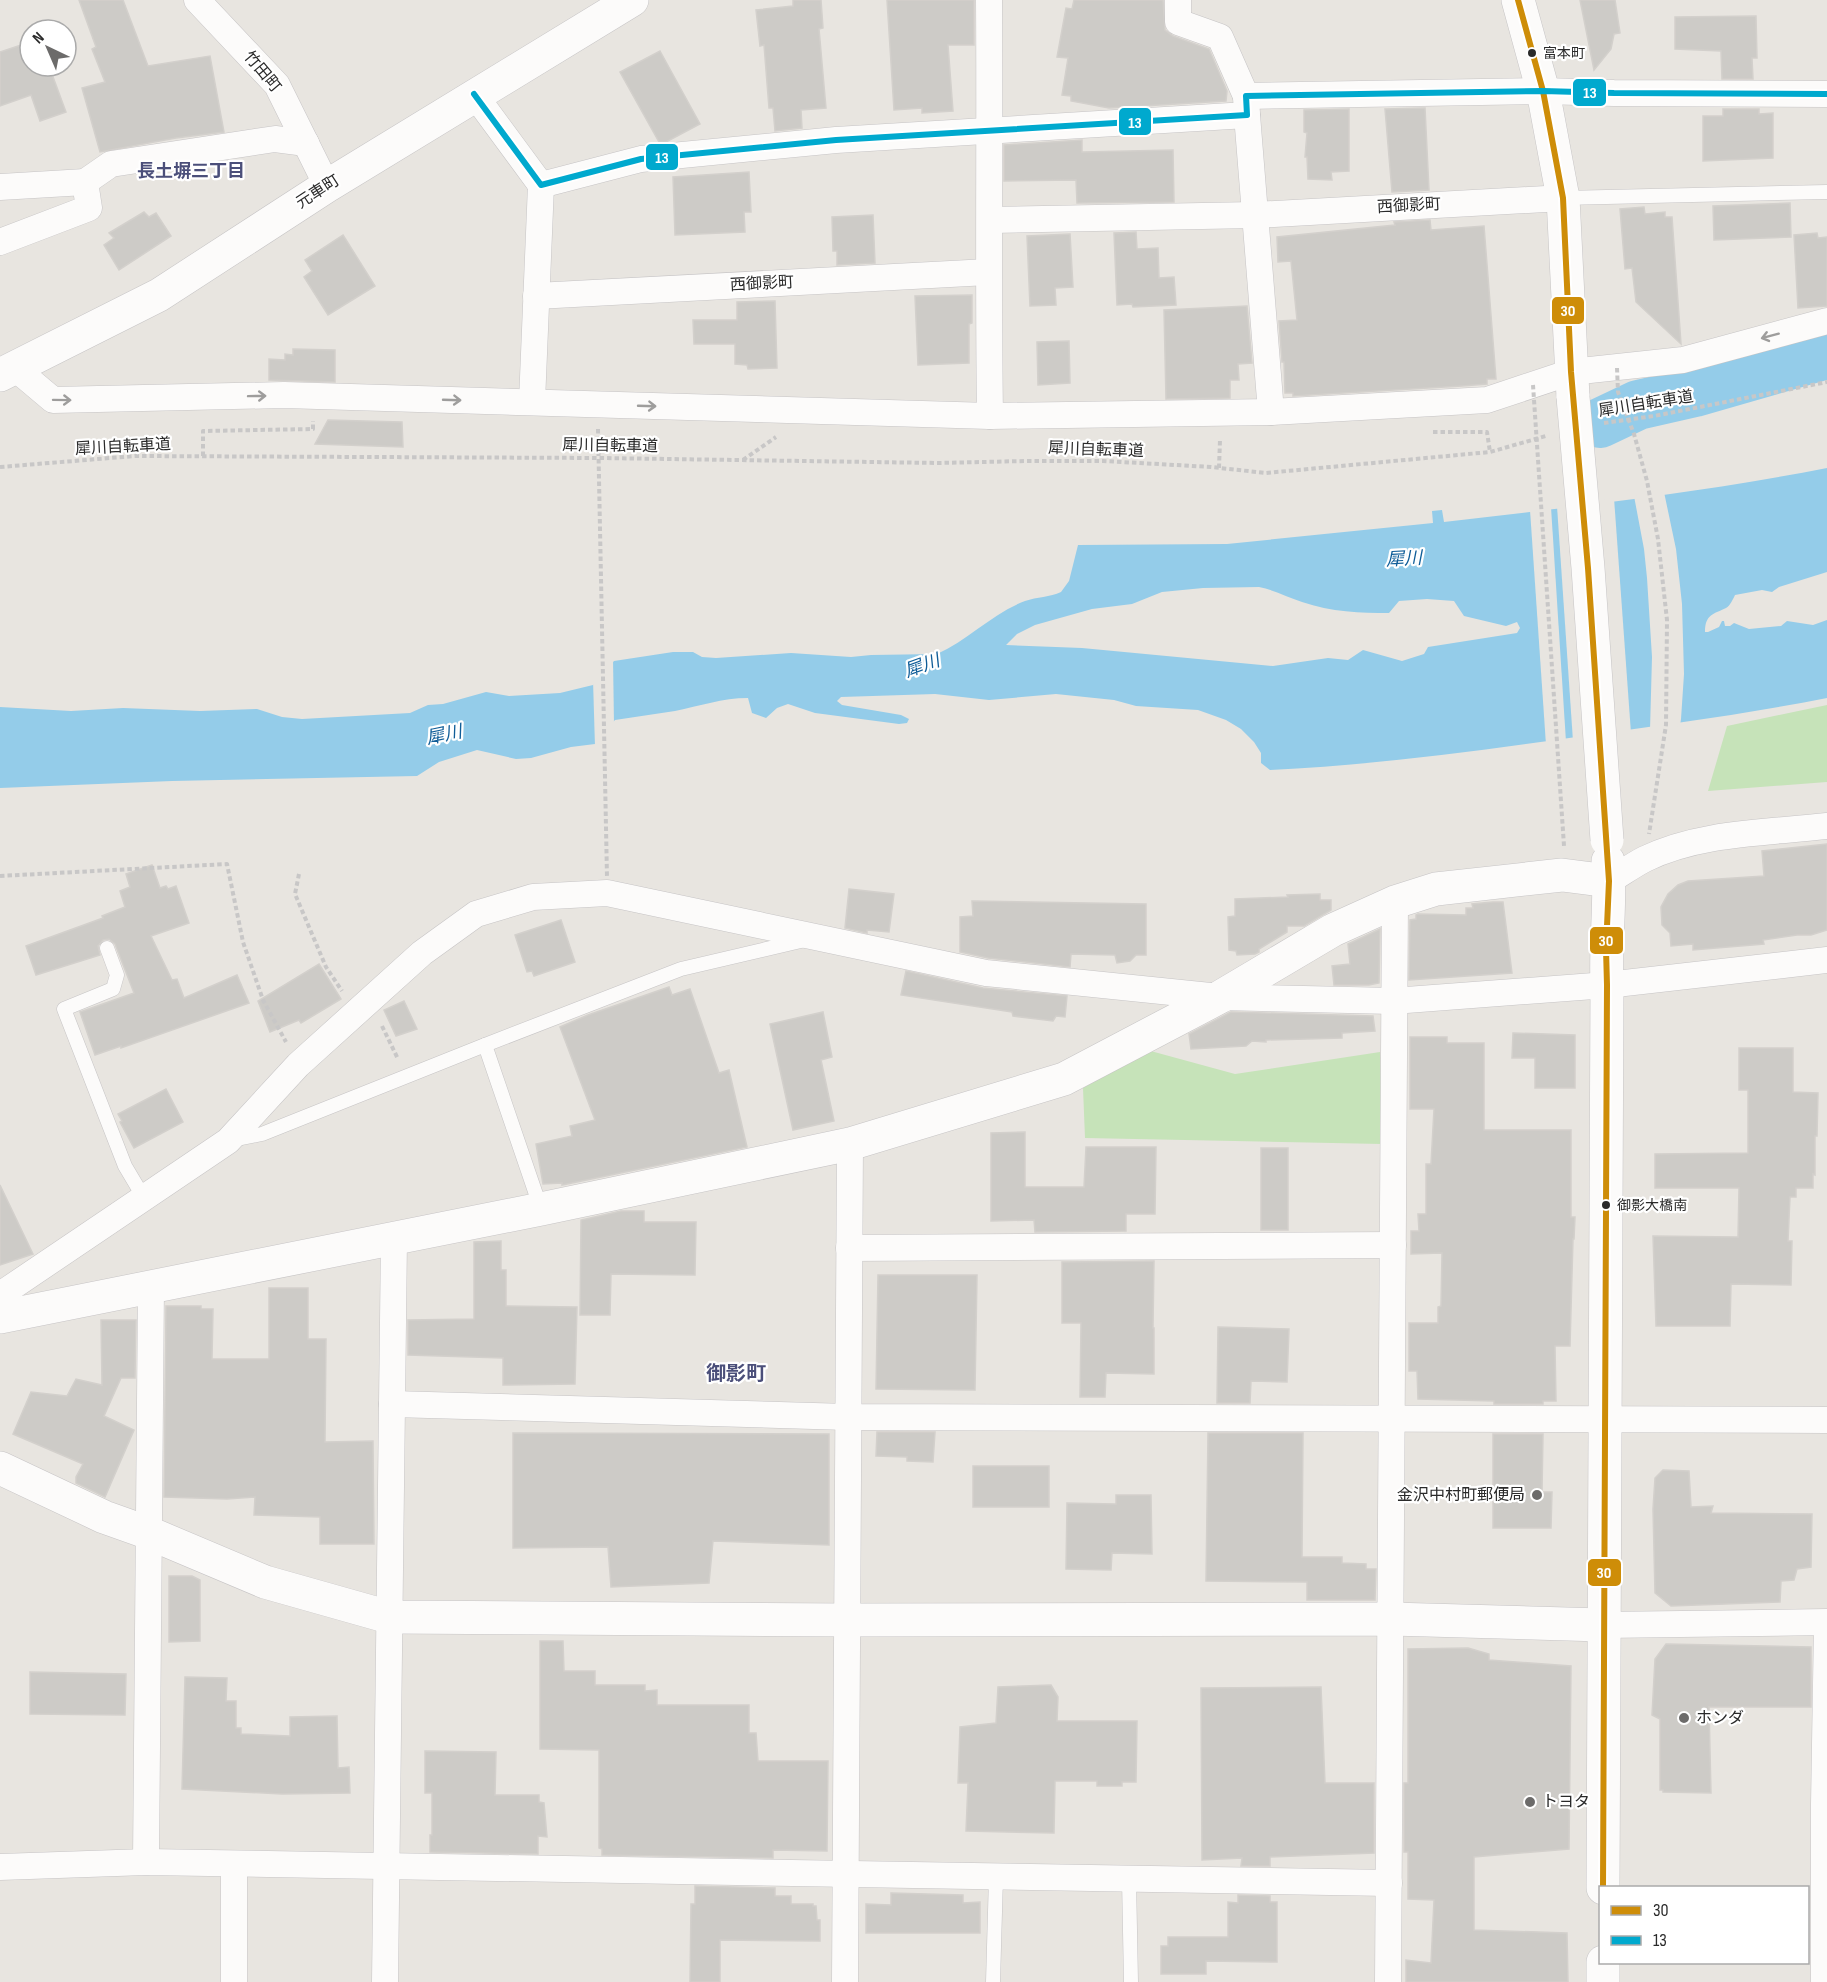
<svg xmlns="http://www.w3.org/2000/svg" width="1827" height="1982" font-family="'Sofia Sans Condensed','Noto Sans JP',sans-serif">
<rect width="100%" height="100%" fill="#e8e5e0"/>
<!-- green -->
<g fill="#c6e3b9">
<path d="M1827,705V782L1708,791L1727,726Z"/>
<path d="M1147,1050L1235,1074L1380,1052L1382,1144L1085,1138L1083,1088Z"/>
</g>
<!-- water -->
<path fill="#94cce9" fill-rule="evenodd" d="M1827,468V572L1779,587L1772,592L1762,590L1735,595C1733,599 1730,606 1726,608C1714,614 1705,614 1705,632H1708L1719,627L1722,621H1724L1725,626H1730L1734,623L1749,629L1781,626L1787,621L1813,625L1827,620V698C1746,714 1665,725 1583,736C1479,751 1375,765 1270,770L1261,763V753L1254,742L1241,729L1226,720L1198,710L1136,706L1114,700L1056,694L989,700L935,694L841,697L837,701L842,705L901,715L909,719L907,723L899,724L815,713L788,704L777,708L766,718L752,713L748,698C722,698 700,706 675,711C655,714 635,717 615,720L595,744L571,747L531,758L516,759L477,750L439,762L417,776L172,781L0,788V707L71,711L123,708L200,711L257,709L282,717L302,719L410,713L428,705L443,704L486,692L509,696L560,693L593,685L614,661L673,652H693L702,657L716,658L791,653L851,657L871,655L937,654C968,640 993,613 1025,601C1037,597 1050,597 1061,592L1069,581L1078,545L1227,544L1433,523L1432,511L1442,510L1444,522C1572,507 1700,493 1827,468ZM1259,587C1274,590 1287,597 1302,602C1331,612 1361,613 1389,613L1399,601L1427,599L1454,601L1464,616L1506,626L1517,622L1520,628L1517,633L1428,647L1424,654L1402,661L1363,650L1348,660L1328,658L1273,666L1082,648L1006,645L1017,634L1035,625L1092,609L1132,604L1162,592L1203,588Z"/>
<!-- pier -->
<g fill="#e8e5e0">
<path d="M1664,492L1676,549L1682,604L1684,674L1681,719L1680,726L1650,730L1652,657L1647,578L1644,549L1634,496Z"/>
<path d="M1614,498L1631,733L1573,741L1557,506Z"/>
<path d="M1551,507L1566,742L1546,745L1530,510Z"/>
<path d="M613,658L614,725L595,747L593,680Z"/>
</g>
<g fill="none" stroke-linecap="round" stroke-linejoin="round">
<!-- river -->
<path stroke="#94cce9" stroke-width="50" d="M1600,423L1638,405L1695,392L1827,354"/>
</g>
<!-- building -->
<g fill="#cdcbc7" stroke="#d3d0cc" stroke-width="1.5">
<path d="M79,0H123L148,66L210,56L224,132L176,138L100,152L82,88L105,82L92,49L96,47Z"/>
<path d="M793,0H821L823,28L819,29L826,108L801,110L802,128L775,131L773,108H769L764,45L760,46L756,10L793,6Z"/>
<path d="M887,0H974V45H948L953,111L922,113V108L894,110Z"/>
<path d="M1074,0H1163L1165,30L1173,36L1209,49L1227,91L1226,101L1109,108L1071,101V96L1062,95L1068,58L1057,57L1066,8L1072,9Z"/>
<path d="M1580,0H1615L1620,33L1614,34L1611,49L1594,70Z"/>
<path d="M1756,16L1757,58H1752L1753,79H1722L1721,51L1675,49V17Z"/>
<path d="M30,42V66H49L66,112L40,121L31,95L0,106V52Z"/>
<path d="M660,51L700,124L666,142H659L620,72Z"/>
<path d="M1425,108L1429,190L1392,192L1385,109Z"/>
<path d="M1349,109V171L1331,172L1332,180L1308,179L1307,157H1305L1307,133L1304,132V110Z"/>
<path d="M1723,109H1759V114L1773,113V158L1703,161V116H1723Z"/>
<path d="M1082,140V152L1173,150L1174,202L1077,203L1076,180L1004,181V145Z"/>
<path d="M749,172L751,212H744L745,232L675,235L673,177Z"/>
<path d="M1790,203L1791,237L1714,240L1713,206Z"/>
<path d="M1644,207L1645,214L1665,212V217H1672L1681,344L1636,302L1632,268L1625,269L1620,209Z"/>
<path d="M144,212L149,217L156,213L171,236L119,270L104,245L114,238L109,233Z"/>
<path d="M873,215L875,263L837,265V251H833L832,217Z"/>
<path d="M1430,220L1431,230L1484,226L1496,379H1487V384L1462,386L1293,396V393H1285L1284,362H1282L1279,321L1297,320L1291,261L1278,262L1277,237L1395,225L1394,222Z"/>
<path d="M1136,232L1137,249L1158,248L1159,278L1174,277L1176,305L1133,307L1132,304L1117,305L1114,233Z"/>
<path d="M1817,233L1818,238L1827,237V306L1798,308L1794,235Z"/>
<path d="M1070,234L1073,287L1055,288L1056,305L1030,306L1027,236Z"/>
<path d="M343,235L375,286L328,315L304,277L312,271L305,260Z"/>
<path d="M972,295V323L969,324V363L918,365L915,296Z"/>
<path d="M775,301L777,368L748,369L747,365L735,364V344H694L693,320H737V302Z"/>
<path d="M1247,306L1252,363L1238,364L1239,380H1230V398L1166,399L1164,310Z"/>
<path d="M1069,341L1070,383L1038,385L1037,342Z"/>
<path d="M293,349L335,350V382L269,380V359L285,360V354L293,355Z"/>
<path d="M328,420L402,422L403,447L315,444Z"/>
<path d="M1827,844V930L1811,935H1797L1763,940L1764,944L1693,950V944L1671,946L1670,933L1662,925L1661,907L1668,894L1678,885L1688,881L1764,876L1762,851Z"/>
<path d="M152,865L160,888L166,886L168,889L176,886L189,923L151,936L172,980L177,979L184,998L237,975L249,1003L121,1048V1046L95,1055L80,1012L134,993L115,944L109,939L103,940L98,946L100,955L36,975L26,946L103,918L102,916L125,907L120,891L130,887L126,874Z"/>
<path d="M849,889L894,894L889,932L867,930V933L845,928Z"/>
<path d="M1320,894V900H1331V910L1304,926H1287V932L1259,949V952L1255,954L1237,955L1236,951L1229,950L1228,917L1235,916V899L1288,897L1287,895Z"/>
<path d="M972,901L1146,904V955H1136L1130,961L1117,963L1115,955L1071,954L1070,967L988,958L960,952V917L973,916Z"/>
<path d="M1493,902H1503L1512,973L1409,980L1410,920L1416,919V915L1418,914L1466,915V908H1473L1472,904Z"/>
<path d="M561,920L575,962L534,976L532,971L527,972L515,935Z"/>
<path d="M1380,929L1379,983L1369,985H1334L1332,966L1350,964L1348,944Z"/>
<path d="M319,964L341,999L301,1023L299,1020L270,1032L258,1001Z"/>
<path d="M906,971L983,988L1067,996L1065,1017L1056,1016L1053,1021L1013,1016L1012,1012L901,995Z"/>
<path d="M669,987L672,995L690,989L719,1073L729,1070L747,1147L562,1185V1183L543,1184L536,1144L572,1136L570,1126L595,1120L560,1027L588,1015Z"/>
<path d="M404,1001L417,1029L396,1036L384,1010Z"/>
<path d="M823,1012L832,1057L821,1060L834,1121L793,1130L770,1024Z"/>
<path d="M1231,1012L1373,1016L1375,1031L1342,1033V1038L1266,1040V1042L1252,1041L1246,1046L1191,1049L1189,1034Z"/>
<path d="M1513,1033L1575,1035V1088H1535V1058H1512Z"/>
<path d="M1410,1037H1447V1043H1484V1130H1571V1217H1575L1574,1239H1573L1570,1346H1555L1556,1401H1543V1404H1494V1401L1418,1399L1417,1371H1409V1323H1438V1307L1441,1306L1442,1253L1411,1254V1231H1419L1418,1214H1426V1164H1431L1434,1109H1410Z"/>
<path d="M1739,1048H1793V1092L1818,1093L1817,1136H1815V1175L1813,1174V1188H1796V1197H1790L1788,1241H1792L1791,1285L1731,1284L1730,1326H1656L1653,1236L1738,1237L1739,1188H1655V1154L1748,1153V1090H1739Z"/>
<path d="M166,1089L183,1122L134,1148L120,1122L122,1121L118,1114Z"/>
<path d="M1025,1132V1187H1084L1086,1147H1156L1155,1214H1126V1231L1035,1232L1034,1220L991,1221V1133Z"/>
<rect x="1261" y="1148" width="27" height="82"/>
<path d="M0,1185L33,1254L0,1265Z"/>
<path d="M621,1211H644V1222H696L695,1275L611,1274L610,1315H580L581,1220Z"/>
<path d="M501,1241V1270H506V1306L577,1307L575,1384L503,1385V1358L408,1355V1320L474,1319V1242Z"/>
<path d="M1154,1261L1153,1328H1154V1374L1106,1373L1105,1397H1080L1081,1323H1062V1262Z"/>
<path d="M878,1275H977L975,1390L876,1389Z"/>
<path d="M269,1288H308V1339H326L325,1442L373,1441L374,1544H320V1517L254,1515L255,1497L227,1499L164,1497L166,1306H201V1309H213L212,1359H269Z"/>
<path d="M101,1320H136L135,1378H121L104,1416L134,1430L105,1497L76,1483V1477L83,1464L13,1434L31,1392L67,1396L76,1379L102,1385Z"/>
<path d="M1218,1327L1289,1329L1287,1382L1251,1381L1250,1403H1217Z"/>
<path d="M877,1432H935L933,1462L907,1461V1457L876,1456Z"/>
<path d="M513,1433L829,1434V1545L713,1541L709,1583L611,1587L608,1547L513,1548Z"/>
<path d="M1208,1433H1303L1302,1557H1342V1563L1366,1564V1569H1376L1375,1600H1307V1582L1206,1581Z"/>
<path d="M1493,1434H1543L1542,1492H1552L1551,1528H1493Z"/>
<rect x="973" y="1466" width="76" height="41"/>
<path d="M1663,1470L1689,1471L1691,1507L1713,1506L1711,1513L1812,1514L1811,1567L1797,1569L1794,1580L1781,1581L1780,1602L1671,1606L1655,1593L1653,1509L1655,1478Z"/>
<path d="M1116,1495H1151L1152,1554L1112,1553L1111,1570L1066,1569L1067,1503L1116,1504Z"/>
<path d="M169,1576H192L200,1580V1641L169,1642Z"/>
<path d="M540,1641H563L564,1671H595V1685H645V1691L657,1690V1705H749V1733H756L758,1761H828L827,1851L773,1850V1858L602,1855V1849L599,1848V1750L540,1749Z"/>
<path d="M1666,1644L1811,1647V1707H1709L1711,1793L1663,1792V1790H1660V1719L1652,1715L1655,1659Z"/>
<path d="M1468,1648L1489,1654V1660L1571,1666L1569,1849L1474,1857V1930L1567,1933L1568,1982H1406V1960L1431,1963L1434,1900L1408,1899V1852H1404V1783H1408V1649Z"/>
<path d="M30,1672L126,1674L125,1715L30,1714Z"/>
<path d="M185,1677L227,1678L226,1701H236V1728H241V1734L290,1736V1717L337,1716L338,1768L349,1767L350,1793L282,1794L182,1789Z"/>
<path d="M1051,1685L1058,1697L1057,1721H1137L1136,1782H1122V1786H1097V1781H1055L1054,1833L966,1831L968,1783H958L960,1727L996,1723L998,1687Z"/>
<path d="M1321,1687L1325,1783H1374V1853L1270,1857V1866H1241L1242,1858L1202,1860L1201,1688Z"/>
<path d="M425,1751L496,1752L495,1795H539V1802L544,1803L547,1837L538,1836V1854L430,1852V1835H432V1793H425Z"/>
<path d="M695,1886L775,1888V1896H791V1904H813V1906H816L817,1920H820V1941L720,1940V1982H690L691,1904H695Z"/>
<path d="M891,1893L963,1895V1903L980,1902V1933H866V1904L891,1905Z"/>
<path d="M1238,1895L1270,1896V1902H1277V1962L1206,1961V1974H1161V1946H1168V1937H1228V1902L1238,1903Z"/>
</g>
<g fill="none" stroke-linecap="round" stroke-linejoin="round">
<!-- lane casing -->
<g stroke="#c6c4c5" stroke-width="15">
<g id="lane">
<path d="M1563,198L1827,192"/>
<path d="M107,948L117,975L113,989L64,1009L125,1166L144,1198"/>
<path d="M232,1140L262,1134L485,1045"/>
<path d="M541,1209L485,1045L681,969L805,940"/>
<path d="M1129,1879L1131,1982"/>
<path d="M993,1982L996,1877"/>
</g>
</g>
<!-- street casing -->
<g stroke="#c6c4c5" stroke-width="27">
<g id="street">
<path d="M197,0L277,85L327,186"/>
<path d="M989,0C990,139 988,277 990,416"/>
<path d="M1178,0V22L1220,37L1246,96"/>
<path d="M474,94L541,185L641,159L836,140L1247,115L1246,96L1543,91L1614,93L1827,94"/>
<path d="M1247,115L1271,412"/>
<path d="M0,187L85,182"/>
<path d="M990,220L1255,215L1563,198"/>
<path d="M0,242L89,208L85,182L111,164L275,139L306,143"/>
<path d="M536,296L988,272"/>
<path d="M15,368L53,400L284,395L990,416L1271,412L1487,400L1571,372L1683,360L1827,321"/>
<path d="M532,402L541,185"/>
<path d="M1609,881C1621,874 1633,865 1645,859C1700,832 1767,833 1827,826"/>
<path d="M849,1248L1393,1245"/>
<path d="M0,1295L228,1141L298,1065L422,953L476,914L533,897L607,893L986,973L1220,997L1393,1001L1607,985L1827,960"/>
<path d="M392,1404L848,1417L1827,1420"/>
<path d="M1602,1625L1827,1622"/>
<path d="M146,1862L151,1287"/>
<path d="M234,1864V1982"/>
<path d="M0,1867L146,1862L1389,1883"/>
<path d="M385,1982L394,1239"/>
<path d="M845,1982L850,1144"/>
<path d="M1388,1982L1395,902"/>
<path d="M1824,1982V1804L1827,1625"/>
</g>
</g>
<!-- secondary casing -->
<g stroke="#c6c4c5" stroke-width="34">
<g id="secondary">
<path d="M1518,0L1543,91L1563,198L1573,397"/>
<path d="M0,375L159,295L327,186L632,0"/>
<path d="M0,1317L541,1209L850,1144L1064,1079L1220,997L1333,930L1395,902L1436,889L1562,875L1609,881"/>
<path d="M0,1468L104,1517L149,1533L265,1582L389,1617L847,1620L1391,1619L1602,1625"/>
<path d="M1603,1888L1607,985C1605,943 1611,902 1608,861"/>
<path d="M1603,1962V1982"/>
</g>
</g>
<!-- path -->
<g stroke="#c8c7c7" stroke-width="4" stroke-dasharray="4.5 3" stroke-linecap="butt">
<path d="M1604,423L1654,416L1827,382"/>
<path d="M1433,432H1487L1490,452"/>
<path d="M203,456V431L313,429V421"/>
<path d="M743,460L776,437"/>
<path d="M0,467L135,456L601,458L938,463L1025,461H1103L1211,467L1266,473L1490,452L1546,436"/>
<path d="M1219,468L1220,440"/>
<path d="M299,874L295,894L326,967L342,991"/>
<path d="M0,876L227,864L243,942L263,1000L286,1042"/>
<path d="M382,1026L398,1059"/>
</g>
<!-- lane -->
<use href="#lane" stroke="#fcfbfa" stroke-width="14"/>
<!-- street -->
<use href="#street" stroke="#fcfbfa" stroke-width="26"/>
<!-- secondary -->
<use href="#secondary" stroke="#fcfbfa" stroke-width="33"/>
<!-- secondary-bridge casing -->
<g stroke="#c6c4c5" stroke-width="34" stroke-linecap="butt">
<path id="secondary-bridge" d="M1573,397L1588,568L1607,840"/>
</g>
<!-- path-bridge -->
<g stroke="#c8c7c7" stroke-width="4" stroke-dasharray="4.5 3" stroke-linecap="butt">
<path d="M1617,368L1618,392L1634,434L1647,481L1658,539L1667,620L1666,725L1649,834"/>
<path d="M1533,385L1564,846"/>
<path d="M598,429L607,877"/>
</g>
<!-- secondary-bridge -->
<use href="#secondary-bridge" stroke="#fcfbfa" stroke-width="33"/>
<!-- bus-1 casing -->
<g stroke="#fff" stroke-width="10">
<path id="bus-1" d="M1518,0L1543,91L1563,198L1571,372L1588,568L1609,881L1606,949L1607,985L1603,1888"/>
</g>
<!-- bus-2 casing -->
<g stroke="#fff" stroke-width="10">
<path id="bus-2" d="M474,94L541,185L641,159L836,140L1247,115L1246,96L1543,91L1614,93L1827,94"/>
</g>
<!-- bus-1 -->
<use href="#bus-1" stroke="#ce8d08" stroke-width="6"/>
<!-- bus-2 -->
<use href="#bus-2" stroke="#00a9ce" stroke-width="6"/>
</g>
<!-- one-way arrows -->
<defs><path id="oneway-shaft" d="M-6 0H5M1.5-3L5.5 0L1.5 3" fill="none" stroke-width="1.6" stroke-linecap="round" stroke-linejoin="round" transform="scale(1.5)"/></defs>
<g stroke="#9e9d9c">
<use href="#oneway-shaft" transform="translate(1770 336) rotate(165)"/>
<use href="#oneway-shaft" transform="translate(257 396) rotate(-1)"/>
<use href="#oneway-shaft" transform="translate(62 400) rotate(1)"/>
<use href="#oneway-shaft" transform="translate(452 400) rotate(2)"/>
<use href="#oneway-shaft" transform="translate(647 406) rotate(2)"/>
</g>
<!-- markers -->
<g fill="#2a2a2a" stroke="#fff" stroke-width="2">
<circle cx="1532" cy="53" r="5"/>
<circle cx="1606" cy="1205" r="5"/>
</g>
<g fill="#6c6b6a" stroke="#fff" stroke-width="2">
<circle cx="1537" cy="1495" r="6"/>
<circle cx="1684" cy="1718" r="6"/>
<circle cx="1530" cy="1802" r="6"/>
</g>
<g text-anchor="middle" dominant-baseline="central" stroke-width="4.5" stroke-linejoin="round" paint-order="stroke">
<!-- bus labels -->
<g font-size="14" fill="#2a2a2a" stroke="#fff" text-anchor="start">
<text x="1543" y="53">富本町</text>
<text x="1617" y="1205">御影大橋南</text>
</g>
<!-- street labels -->
<g font-size="16" fill="#2a2a2a" stroke="#fff">
<text transform="translate(262 72) rotate(50)">竹田町</text>
<text transform="translate(318 192) rotate(-33)">元車町</text>
<text transform="translate(1409 206) rotate(-3)">西御影町</text>
<text transform="translate(762 284) rotate(-3)">西御影町</text>
<text transform="translate(1646 404) rotate(-9)">犀川自転車道</text>
<text transform="translate(610 446) rotate(1)">犀川自転車道</text>
<text transform="translate(123 447) rotate(-3)">犀川自転車道</text>
<text transform="translate(1096 450) rotate(2)">犀川自転車道</text>
</g>
<!-- poi labels -->
<g font-size="16" fill="#2a2a2a" stroke="#fff" text-anchor="start">
<text x="1525" y="1495" text-anchor="end">金沢中村町郵便局</text>
<text x="1696" y="1718">ホンダ</text>
<text x="1542" y="1802">トヨタ</text>
</g>
<!-- neighbourhood labels -->
<g font-size="18" font-weight="bold" fill="#4b4f7a" stroke="#fff">
<text x="191" y="171">長土塀三丁目</text>
</g>
<!-- water labels -->
<g font-size="18" font-style="italic" fill="#0f5d98" stroke="#fff">
<text transform="translate(1404 559) rotate(-3)">犀川</text>
<text transform="translate(922 666) rotate(-20)">犀川</text>
<text transform="translate(444 735) rotate(-12)">犀川</text>
</g>
<!-- quarter labels -->
<g font-size="20" font-weight="bold" fill="#4b4f7a" stroke="#fff">
<text x="736" y="1374">御影町</text>
</g>
</g>
<g stroke="#fff" stroke-width="2">
<rect x="1572" y="78" width="35" height="29" rx="6" fill="#00a9ce"/>
<rect x="1118" y="107" width="34" height="29" rx="6" fill="#00a9ce"/>
<rect x="645" y="143" width="34" height="28" rx="6" fill="#00a9ce"/>
<rect x="1551" y="296" width="34" height="29" rx="6" fill="#ce8d08"/>
<rect x="1589" y="926" width="35" height="29" rx="6" fill="#ce8d08"/>
<rect x="1587" y="1558" width="35" height="29" rx="6" fill="#ce8d08"/>
</g>
<g font-size="16" text-anchor="middle" font-weight="bold" fill="#fff">
<text x="1590" y="98">13</text>
<text x="1135" y="128">13</text>
<text x="662" y="163">13</text>
<text x="1568" y="316">30</text>
<text x="1606" y="946">30</text>
<text x="1604" y="1578">30</text>
</g>
<!-- legend -->
<rect x="1599" y="1886" width="210" height="78" fill="#ffffff" stroke="#aaaaaa" stroke-width="1.5"/>
<rect x="1611" y="1906" width="30" height="9" fill="#ce8d08" stroke="#aaaaaa" stroke-width="1.5"/>
<text x="1653" y="1916" font-size="18" fill="#2a2a2a">30</text>
<rect x="1611" y="1936" width="30" height="9" fill="#00a9ce" stroke="#aaaaaa" stroke-width="1.5"/>
<text x="1653" y="1946" font-size="18" fill="#2a2a2a">13</text>
<!-- north arrow -->
<g transform="translate(48 48) rotate(316)"><circle r="28" fill="#ffffff" stroke="#aaaaaa" stroke-width="1.5"/>
<path d="M0-4.5L10 22L0 15L-10 22Z" fill="#6c6b6a"/>
<text y="-9" font-size="16" font-weight="bold" text-anchor="middle" fill="#2a2a2a">N</text>
</g>
</svg>
